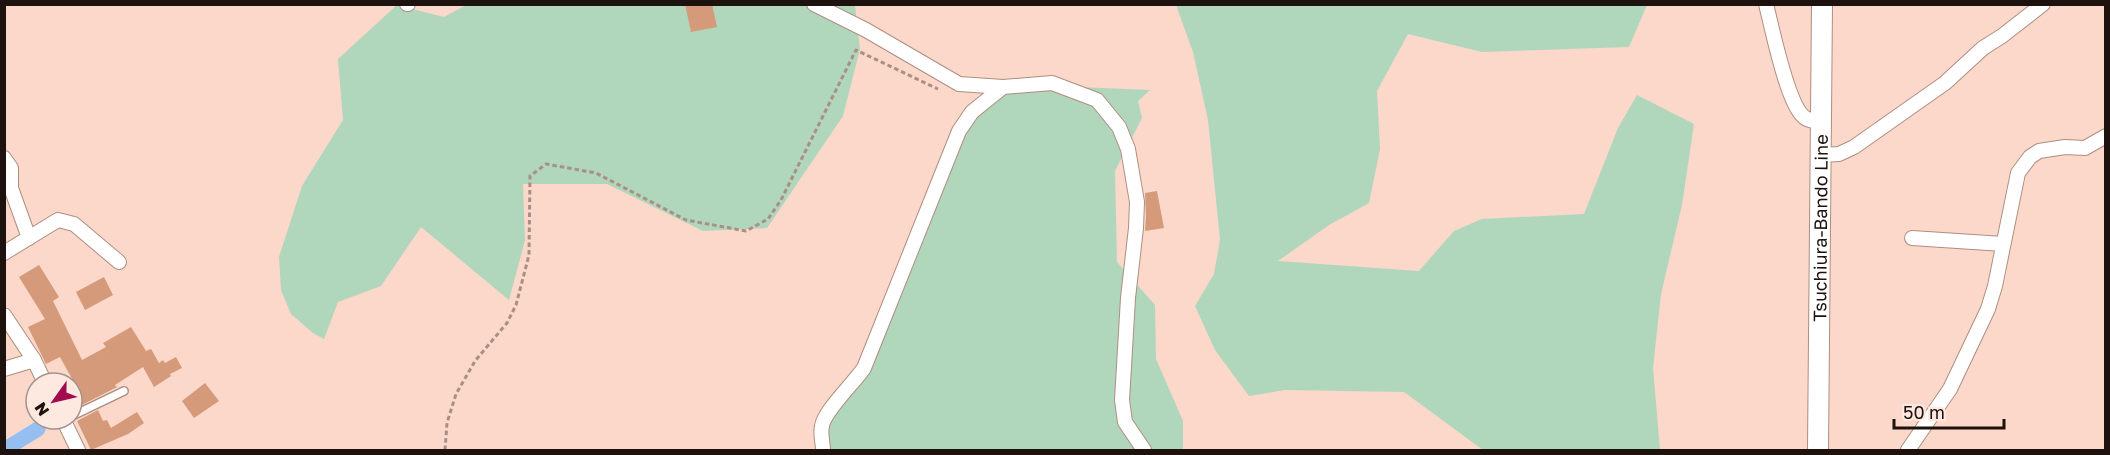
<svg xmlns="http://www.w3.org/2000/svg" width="2110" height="455" font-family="'Golos Text',sans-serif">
<rect width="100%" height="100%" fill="#fbd8ca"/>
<!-- green -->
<g fill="#b0d6bc">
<path d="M468,4L855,5L860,49L843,116L767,228L703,231L607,184H523L525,240L509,300L421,227L381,286L338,302L324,339L313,333L291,314L281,290L279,257L302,186L343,120L338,59L397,5L444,17Z"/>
<path d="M1176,5H1647L1629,47L1482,52L1408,34L1377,91L1380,149L1369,203L1329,225L1278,261L1419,271L1454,231L1482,219L1584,214L1618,128L1637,95L1694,124L1682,205L1661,294L1653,368L1660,450H1483L1404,392L1285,390L1249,396L1215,350L1195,306L1214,274L1220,240L1208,120L1193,52Z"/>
<path d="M1031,85L1150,90L1138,101L1142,118L1115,171L1117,262L1155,305L1156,359L1183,421V450H822L824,437L966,130L981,110L1004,91Z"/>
</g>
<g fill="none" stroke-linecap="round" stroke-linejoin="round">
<!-- canal -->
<path stroke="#94bff0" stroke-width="15" d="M4,450L38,429"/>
</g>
<!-- building -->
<g fill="#d49a7a">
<path d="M685,4H712L717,27L691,32Z"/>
<path d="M1157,191L1164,228L1145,231L1146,216L1145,193Z"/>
<path d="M39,265L59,297L53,301L82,360L106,347L103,343L131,327L146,351L151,349L159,363L163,360L165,363L176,357L182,368L170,374L171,376L154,387L143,367L115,385L117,387L78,407L72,397V388L76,386L60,357L46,364L28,327L45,319L19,277Z"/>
<path d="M104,277L113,295L85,310L76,292Z"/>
<path d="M205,383L219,401L194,418L182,401Z"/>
<path d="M98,410L103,421L107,420L111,428L137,412L144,423L128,434L91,450L77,421Z"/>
</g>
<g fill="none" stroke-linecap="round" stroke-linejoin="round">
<!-- lane casing -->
<g stroke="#ae8e80" stroke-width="10">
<path id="lane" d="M72,416L124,391"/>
</g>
<!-- street casing -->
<g stroke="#ae8e80" stroke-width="16">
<g id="street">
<path d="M407,4H408"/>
<path d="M814,4L866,30L959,84L1003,87L1052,83L1097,100L1119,127L1128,149L1137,202L1136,228L1128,298L1122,400L1125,422L1144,450"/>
<path d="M1766,4C1772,28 1787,102 1803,116C1808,121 1814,121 1820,121"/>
<path d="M1820,155L1839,154L1854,147L1945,83L1983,48L2002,36L2043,4"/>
<path d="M4,158L11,168V188L29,238"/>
<path d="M1912,238L2003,244"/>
<path d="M4,253L58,220L74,224L119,262"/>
<path d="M4,315L34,360L45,383"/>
<path d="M4,369L34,360"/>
<path d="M63,419L78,450"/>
<path d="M823,450C823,443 820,434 822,426C824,411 854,383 864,368L959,131L972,112L1003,87"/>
<path d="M1908,450L1950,389L1988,309L1995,286L2018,173L2030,157L2039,151L2065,147L2085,148L2106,136"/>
</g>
</g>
<!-- secondary casing -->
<g stroke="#ae8e80" stroke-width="22">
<g id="secondary">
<path id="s1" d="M1818,450L1822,4"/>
</g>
</g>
<!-- path -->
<path stroke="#a98f84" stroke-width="3" stroke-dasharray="4.5 3" stroke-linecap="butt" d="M445,450L447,423L456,394L475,361L507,323L516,305L529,255L530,176L546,164L596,173L686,220L746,231L768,219L781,200L856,50L938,89"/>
<!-- lane -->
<use href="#lane" stroke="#fff" stroke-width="7"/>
<!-- street -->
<use href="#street" stroke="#fff" stroke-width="14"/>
<!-- secondary -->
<use href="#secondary" stroke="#fff" stroke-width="20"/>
</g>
<g text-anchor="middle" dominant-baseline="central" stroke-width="4.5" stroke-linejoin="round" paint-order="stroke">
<!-- street labels -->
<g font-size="18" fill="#1d120d" stroke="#fee9e0">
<text stroke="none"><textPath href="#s1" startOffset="222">Tsuchiura-Bando Line</textPath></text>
</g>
</g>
<!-- border -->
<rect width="2110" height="455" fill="none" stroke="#1d120d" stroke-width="12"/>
<!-- north arrow -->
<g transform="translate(54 401) rotate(236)"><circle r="28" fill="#fee9e0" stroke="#a4938c" stroke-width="1.5"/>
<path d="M0-4.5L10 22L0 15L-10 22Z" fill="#a10c4f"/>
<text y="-9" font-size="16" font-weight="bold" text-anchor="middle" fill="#1d120d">N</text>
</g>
<!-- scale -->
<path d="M1894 419v9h110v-9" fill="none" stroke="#1d120d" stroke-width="3"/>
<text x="1903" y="419" font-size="18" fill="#1d120d" stroke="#fee9e0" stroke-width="4.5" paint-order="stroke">50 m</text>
</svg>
